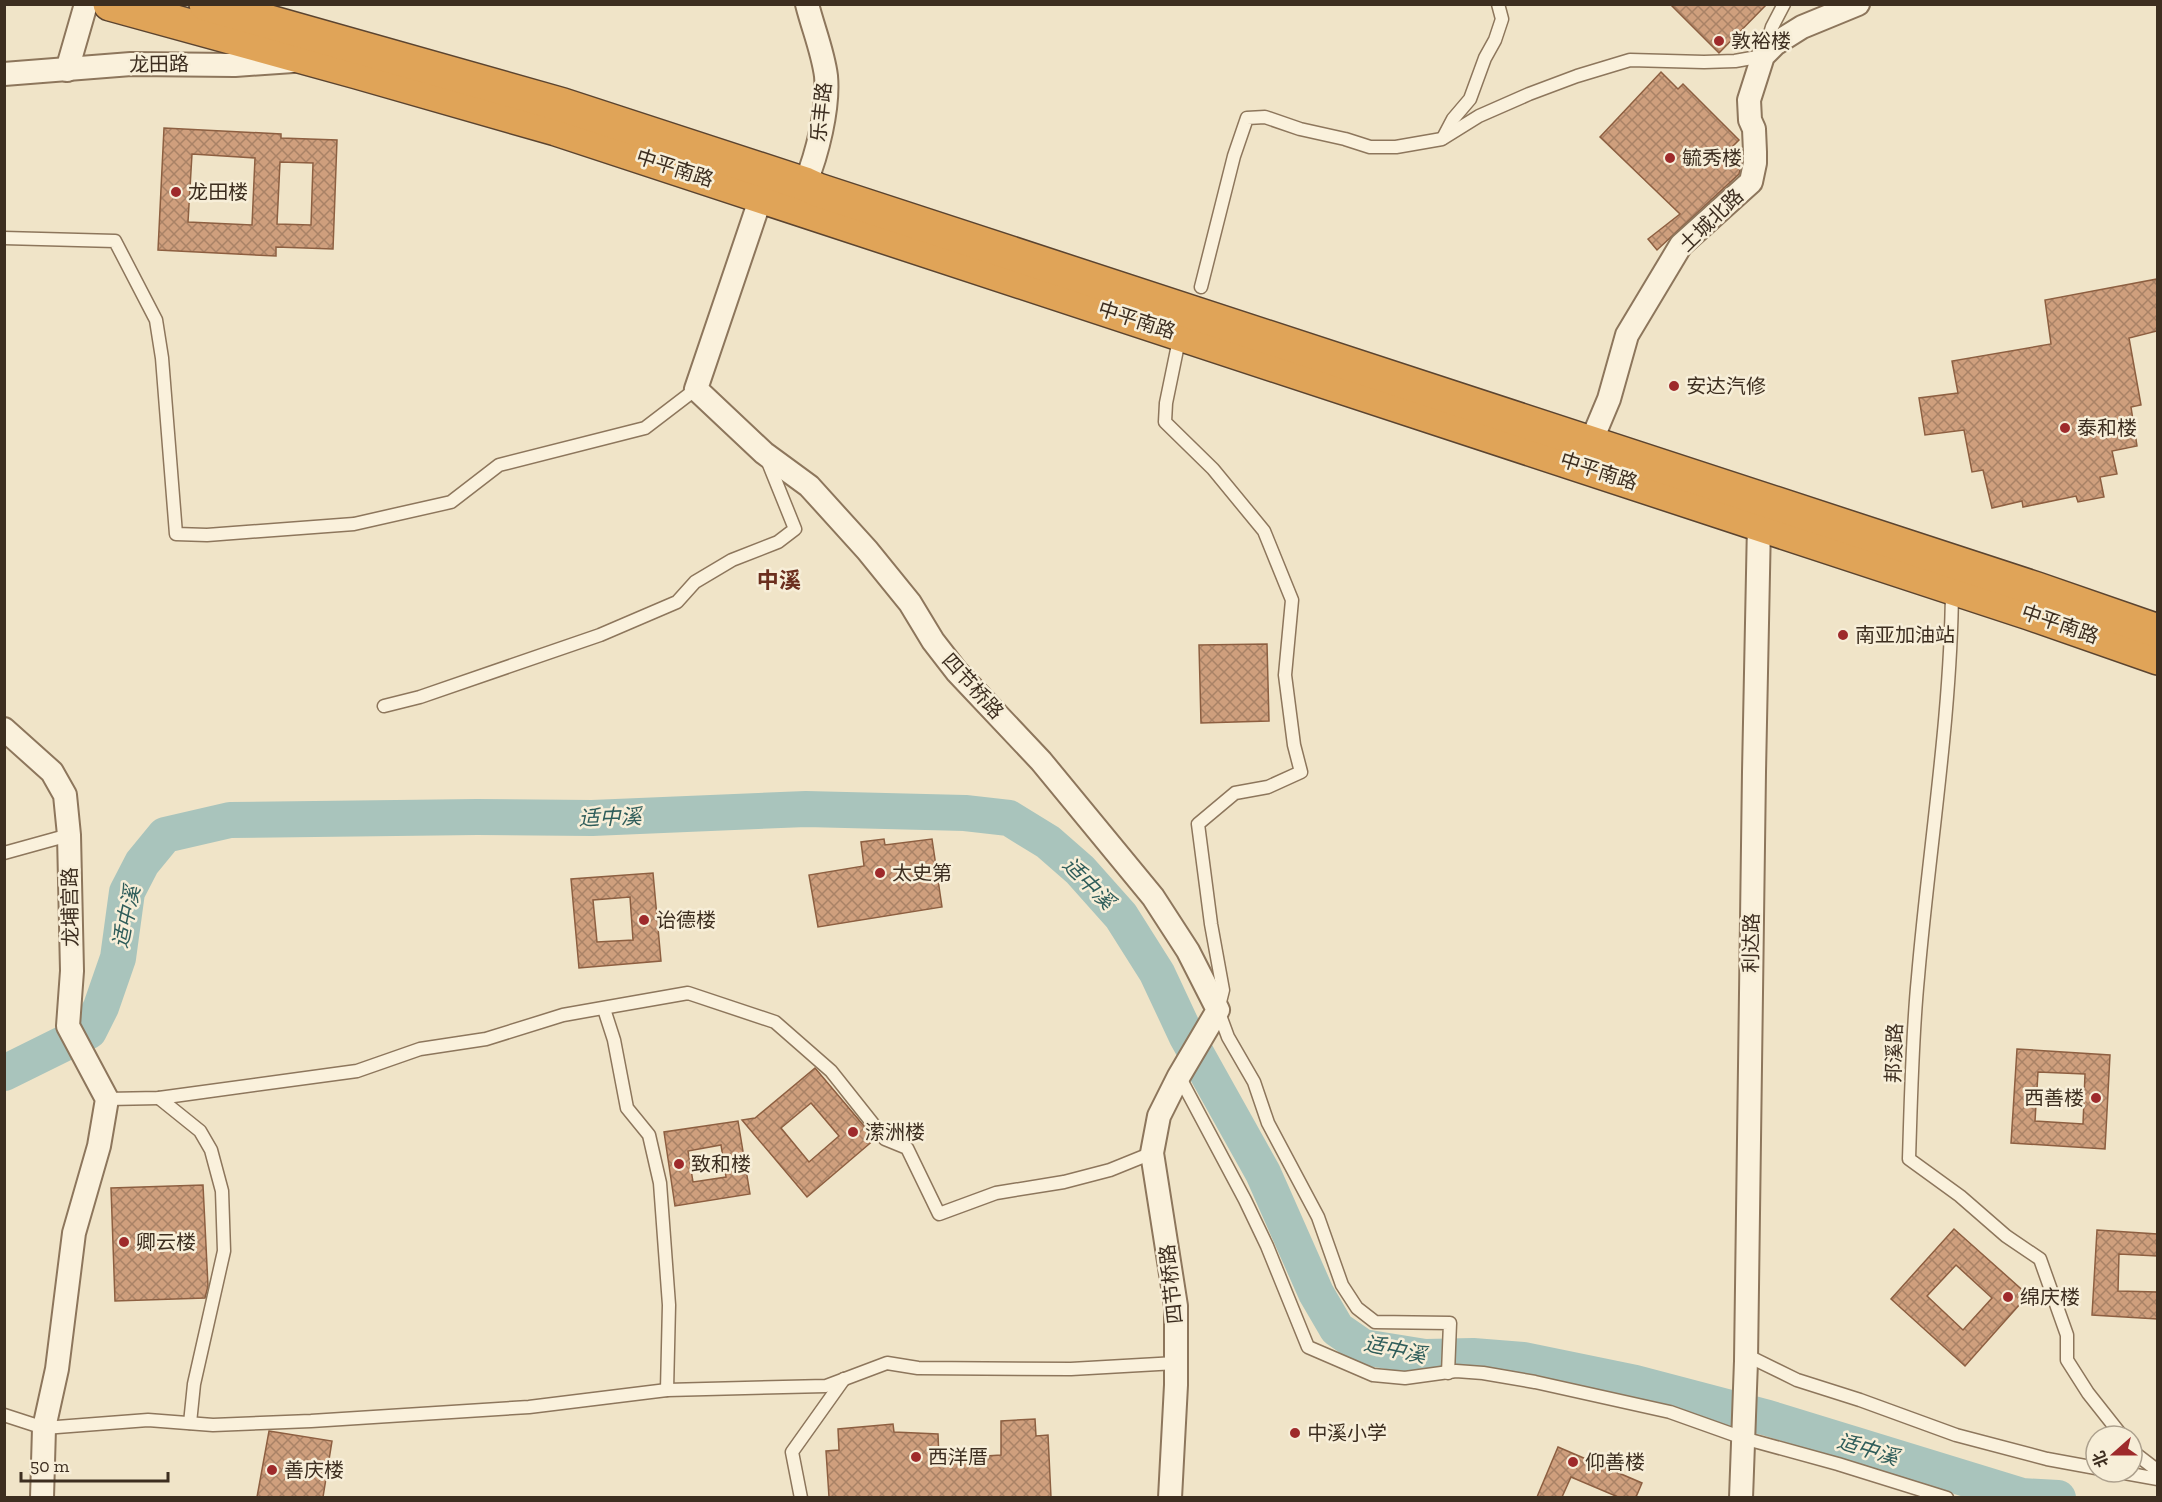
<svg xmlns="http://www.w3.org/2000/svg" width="2162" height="1502" font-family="'Zilla Slab','Noto Sans SC',serif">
<defs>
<pattern id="building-cross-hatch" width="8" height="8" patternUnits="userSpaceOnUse" patternTransform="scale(1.5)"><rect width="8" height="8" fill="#cf9f7d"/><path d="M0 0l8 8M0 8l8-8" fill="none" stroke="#a98266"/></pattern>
</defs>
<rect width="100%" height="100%" fill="#f0e4c8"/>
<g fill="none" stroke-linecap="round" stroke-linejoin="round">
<!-- river -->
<path stroke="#a9c4bc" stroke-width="36" d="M4,1073L89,1031L101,1007L118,958L127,892L142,863L165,835L230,820L477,817L592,818L806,809L965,813L1009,818L1048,842L1080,870L1121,916L1157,973L1187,1037L1263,1173L1316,1293L1337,1329L1363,1347L1425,1357L1473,1356L1523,1360L1635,1383L1768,1418L2022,1496L2058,1498"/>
</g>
<!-- building -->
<g fill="url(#building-cross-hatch)" stroke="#8d5f41" stroke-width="1.5" fill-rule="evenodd">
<path d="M1670,4H1767L1719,53Z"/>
<path d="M1661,72L1678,89L1683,84L1739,140L1733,146L1742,154V162L1739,174L1657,250L1648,239L1680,214L1600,137Z"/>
<path d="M164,128L281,134V138L337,140L333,249L276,247V256L158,250ZM192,154L255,158L252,225L188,222ZM280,162L313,163L311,225L277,224Z"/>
<path d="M2157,279V331L2129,338L2141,405L2131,407L2137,446L2112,451L2117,474L2100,477L2104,497L2078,502L2076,496L2023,507L2022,501L1992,508L1983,470L1972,472L1964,430L1925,435L1919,398L1958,393L1952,361L2051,344L2045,300Z"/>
<path d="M1267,644L1269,721L1201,723L1199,645Z"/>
<path d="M884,839L885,845L932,839L942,907L818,927L809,875L864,866L861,842Z"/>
<path d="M653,873L661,961L579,968L571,879ZM630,897L633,940L597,942L593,900Z"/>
<path d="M2017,1049L2110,1055L2105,1149L2011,1143ZM2038,1072L2085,1074L2083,1124L2035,1121Z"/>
<path d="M815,1068L875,1139L807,1197L742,1120L755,1118ZM811,1103L839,1136L809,1162L781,1128Z"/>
<path d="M738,1121L750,1194L675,1206L664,1132ZM721,1145L726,1177L693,1182L688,1151Z"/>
<path d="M203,1185L208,1286L205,1298L115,1301L111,1188Z"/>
<path d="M1954,1229L2028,1295L1965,1366L1891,1299ZM1956,1265L1992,1298L1963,1330L1927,1296Z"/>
<path d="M2097,1230L2157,1234V1256L2119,1254L2118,1291L2157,1292V1319L2092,1315Z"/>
<path d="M1035,1419L1036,1436L1048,1435L1051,1497H829L826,1451L839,1450L838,1429L893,1424L894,1432L938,1434L939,1459L1001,1455V1421Z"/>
<path d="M269,1431L332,1441L323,1497H257Z"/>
<path d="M1558,1447L1642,1483L1636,1497H1618L1571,1477L1562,1497H1537Z"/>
</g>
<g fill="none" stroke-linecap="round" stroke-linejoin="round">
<!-- lane casing -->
<g stroke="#8d765c" stroke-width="15">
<g id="lane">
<path d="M1443,138L1453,119L1470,99L1485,58L1495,40L1502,19L1498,4"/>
<path d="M4,238L115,241L156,320L162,358L176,534L207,535L354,524L451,502L499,465L645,428L696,389"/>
<path d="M1201,287L1234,156L1247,118L1265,117L1300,129L1345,139L1370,147H1396L1442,139L1479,116L1529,94L1577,76L1630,60L1704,62L1735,61L1763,56L1772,27L1784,4"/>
<path d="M1180,335L1166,403L1165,422L1213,469L1264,531L1292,600L1285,675L1294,745L1301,772L1268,787L1235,793L1198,824L1211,924L1223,990L1218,1010L1228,1037L1254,1082L1268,1123L1318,1217L1342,1285L1357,1308L1375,1322L1450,1323L1448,1373"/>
<path d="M1952,589C1951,719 1929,848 1918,977C1912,1038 1911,1098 1909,1159L1960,1196L2006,1236L2040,1259L2067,1335V1360L2088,1393L2122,1436"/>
<path d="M384,706L420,697L600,635L677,602L695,582L732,560L778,542L795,529L766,457"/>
<path d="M4,853L69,835"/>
<path d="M604,1009L614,1040L627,1108L649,1135L660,1183L669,1305L667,1390"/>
<path d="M1179,1076L1245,1200L1267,1246L1308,1347L1373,1375L1405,1378L1456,1371L1483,1373L1535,1382L1670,1412L1743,1438L1838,1464L1947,1498"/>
<path d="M159,1098L200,1131L211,1150L222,1191L224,1251L194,1384L190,1423"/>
<path d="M107,1099L159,1098L357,1071L420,1049L486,1039L563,1015L688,993L775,1022L831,1071L885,1139L907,1148L939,1214L996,1193L1064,1182L1110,1170L1152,1153"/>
<path d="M1746,1355L1797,1380L1860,1400L1956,1435L2047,1459L2096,1468"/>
<path d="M4,1415L44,1428L148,1420L213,1425L311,1421L529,1407L667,1390L826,1386L887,1363L918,1368L1071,1369L1176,1363"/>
<path d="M2132,1451L2158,1471"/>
<path d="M2119,1472L2158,1479"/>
<path d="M801,1498L792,1452L844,1379"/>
</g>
</g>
<!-- street casing -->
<g stroke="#8d765c" stroke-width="26">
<g id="street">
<path d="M67,70L86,4"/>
<path d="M4,74L131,64L235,65L293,61"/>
<path d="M805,184C817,155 829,108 826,76C823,52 813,28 807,4"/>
<path d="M761,197L696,389L764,453L809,486L867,550L910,603L933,641L957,672L1041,761L1153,897L1188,951L1218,1010L1179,1076L1159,1116L1152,1153L1176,1306V1385L1170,1498"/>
<path d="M1591,442L1609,399L1627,335L1681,245L1751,182L1755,163V152L1754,129L1750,120L1749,100L1763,56L1775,44L1802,27L1858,4"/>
<path d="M4,729L52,772L65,795L69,835L72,971L68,1026L107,1099L99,1146L74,1233L57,1369L44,1428L42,1498"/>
<path d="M1741,1498L1746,1361L1754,772L1759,524"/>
</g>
</g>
<!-- highway casing -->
<g stroke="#5b4430" stroke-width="36">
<g id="highway">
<path d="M110,4L357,72L556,129L2029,613L2158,658"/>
<path d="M206,4L563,105L805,184L818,190L2037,589L2158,631"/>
</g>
</g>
<!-- lane -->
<use href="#lane" stroke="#faf1dc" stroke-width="12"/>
<!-- street -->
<use href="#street" stroke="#faf1dc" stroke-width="22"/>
<!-- highway -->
<use href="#highway" stroke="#e0a458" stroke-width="33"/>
</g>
<!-- markers -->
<g fill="#9e2a2b" stroke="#f7eed8" stroke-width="2">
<circle cx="1719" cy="41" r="6"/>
<circle cx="1670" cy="158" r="6"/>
<circle cx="176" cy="192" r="6"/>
<circle cx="1674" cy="386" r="6"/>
<circle cx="2065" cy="428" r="6"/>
<circle cx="1843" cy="635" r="6"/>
<circle cx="880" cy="873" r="6"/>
<circle cx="644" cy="920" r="6"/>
<circle cx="2096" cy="1098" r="6"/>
<circle cx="853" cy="1132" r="6"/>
<circle cx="679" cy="1164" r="6"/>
<circle cx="124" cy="1242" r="6"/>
<circle cx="2008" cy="1297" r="6"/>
<circle cx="1295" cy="1433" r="6"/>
<circle cx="916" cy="1457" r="6"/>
<circle cx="1573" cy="1462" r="6"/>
<circle cx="272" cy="1470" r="6"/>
</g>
<g text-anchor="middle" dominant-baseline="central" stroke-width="5" stroke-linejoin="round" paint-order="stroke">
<!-- poi labels -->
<g font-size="20" fill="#3d2e20" stroke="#f7eed8" text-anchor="start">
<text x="1731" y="41">敦裕楼</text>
<text x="1682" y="158">毓秀楼</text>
<text x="188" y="192">龙田楼</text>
<text x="1686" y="386">安达汽修</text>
<text x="2077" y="428">泰和楼</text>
<text x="1855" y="635">南亚加油站</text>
<text x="892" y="873">太史第</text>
<text x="656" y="920">诒德楼</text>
<text x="2084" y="1098" text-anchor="end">西善楼</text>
<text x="865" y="1132">潆洲楼</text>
<text x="691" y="1164">致和楼</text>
<text x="136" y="1242">卿云楼</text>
<text x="2020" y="1297">绵庆楼</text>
<text x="1307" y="1433">中溪小学</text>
<text x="928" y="1457">西洋厝</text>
<text x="1585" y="1462">仰善楼</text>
<text x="284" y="1470">善庆楼</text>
</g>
<!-- street labels -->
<g font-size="20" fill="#3d2e20" stroke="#f7eed8">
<text transform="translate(159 64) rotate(-1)">龙田路</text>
<text transform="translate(821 112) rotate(-84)">乐丰路</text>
<text transform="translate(675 168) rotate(18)">中平南路</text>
<text transform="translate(1711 220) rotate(-44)">土城北路</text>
<text transform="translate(1137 320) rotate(18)">中平南路</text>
<text transform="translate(1599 471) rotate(18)">中平南路</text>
<text transform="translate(2060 624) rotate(19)">中平南路</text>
<text transform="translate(973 686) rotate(48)">四节桥路</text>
<text transform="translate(70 907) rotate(-91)">龙埔宫路</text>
<text transform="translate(1751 943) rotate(-89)">利达路</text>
<text transform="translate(1894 1053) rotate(-88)">邦溪路</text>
<text transform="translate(1171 1284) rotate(-96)">四节桥路</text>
</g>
<!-- water labels -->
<g font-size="21" font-style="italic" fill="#2f5d5a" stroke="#f7eed8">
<text transform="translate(610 817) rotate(-2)">适中溪</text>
<text transform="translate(1089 883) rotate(45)">适中溪</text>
<text transform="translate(126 917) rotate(-78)">适中溪</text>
<text transform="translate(1395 1349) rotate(12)">适中溪</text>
<text transform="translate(1868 1449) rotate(17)">适中溪</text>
</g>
<!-- quarter labels -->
<g font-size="22" font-weight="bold" fill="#6b2e1e" stroke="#f7eed8">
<text x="779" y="580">中溪</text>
</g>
</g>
<!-- border -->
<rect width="2162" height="1502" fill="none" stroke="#3d2e20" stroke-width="12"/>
<!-- north arrow -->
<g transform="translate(2114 1454) rotate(249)"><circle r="28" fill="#f7eed8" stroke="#ada18e" stroke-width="1.5"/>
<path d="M0-4.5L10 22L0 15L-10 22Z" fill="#9e2a2b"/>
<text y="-9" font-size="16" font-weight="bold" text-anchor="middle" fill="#3d2e20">北</text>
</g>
<!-- scale -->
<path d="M21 1472v9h147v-9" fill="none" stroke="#3d2e20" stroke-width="3"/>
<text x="30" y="1472" font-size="18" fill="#3d2e20" stroke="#f7eed8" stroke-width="4.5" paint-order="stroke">50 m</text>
</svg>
